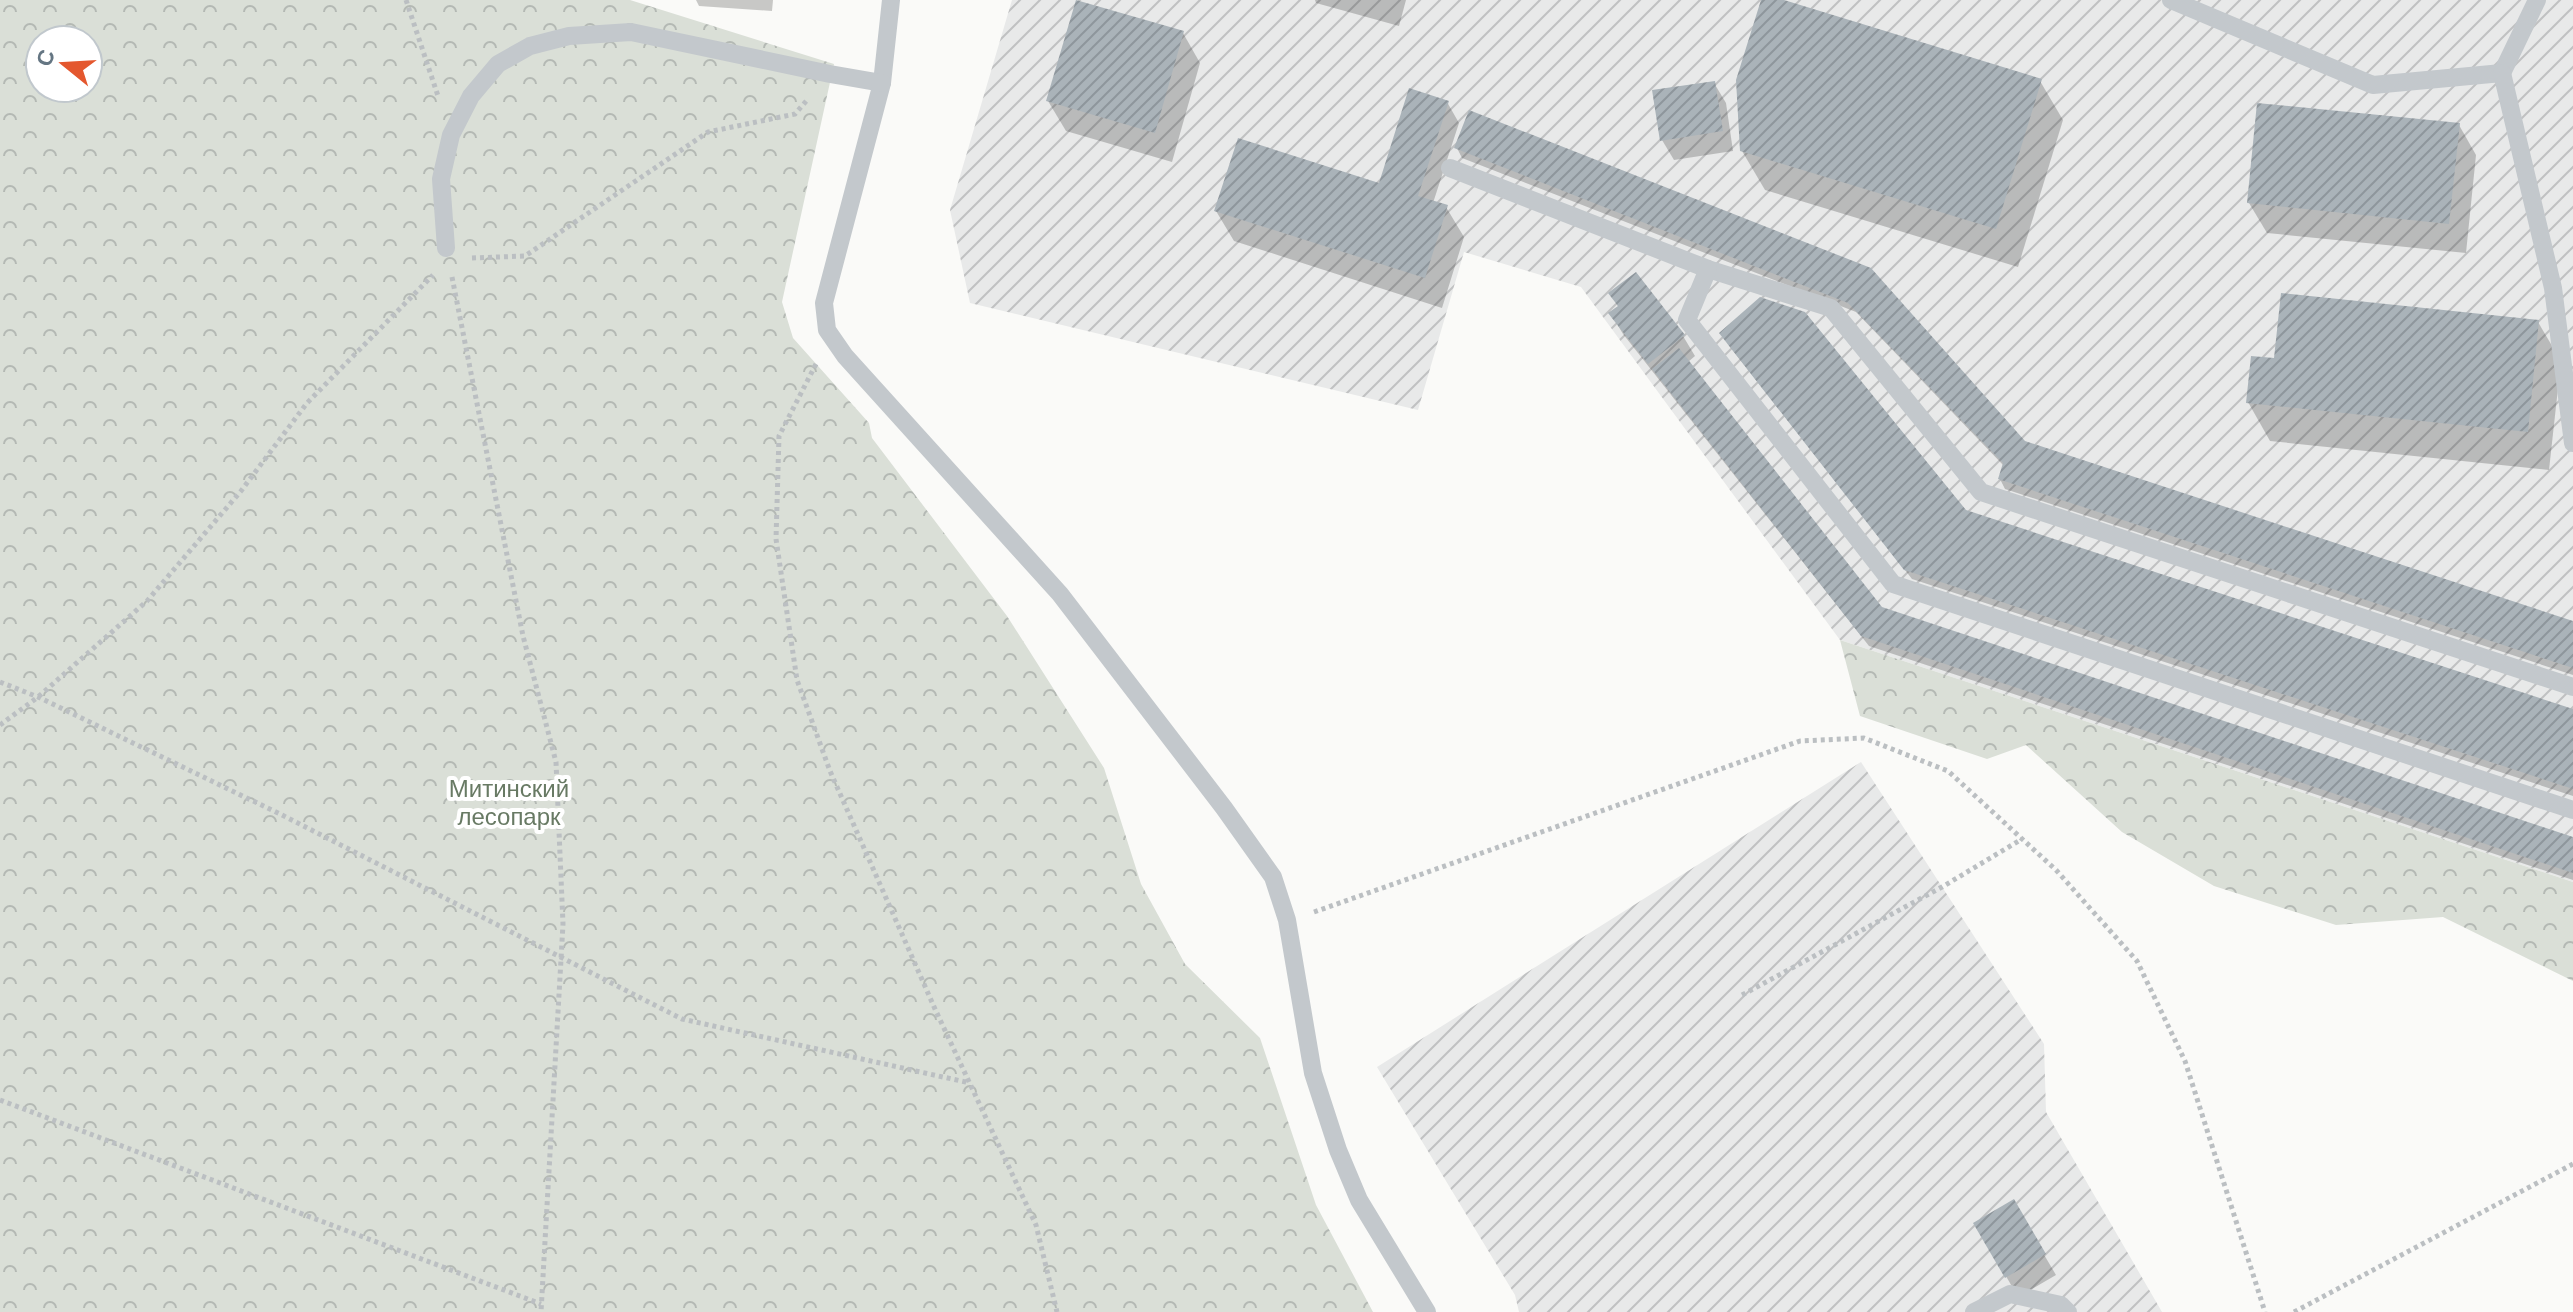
<svg xmlns="http://www.w3.org/2000/svg" width="2573" height="1312" font-family="Barlow,sans-serif">
<defs>
<pattern id="industrial-furrows" width="10" height="10" patternUnits="userSpaceOnUse" patternTransform="scale(2)"><rect width="10" height="10" fill="#e8e9e9"/><path d="M-1 1l2-2M0 10L10 0M9 11l2-2" fill="none" stroke="#c0c1c2"/></pattern>
<pattern id="forest-crowns" width="20" height="18" patternUnits="userSpaceOnUse" patternTransform="scale(2)"><rect width="20" height="18" fill="#dadfd7"/><path d="M2 6a3 3 0 1 1 6 0M12 15a3 3 0 1 1 6 0" fill="none" stroke="#b4b9b4"/></pattern>
<pattern id="building-hatch" width="6" height="6" patternUnits="userSpaceOnUse" patternTransform="scale(2)"><rect width="6" height="6" fill="#aab3b9"/><path d="M-1 1l2-2M0 6l6-6M5 7l2-2" fill="none" stroke="#8e969c"/></pattern>
</defs>
<rect width="100%" height="100%" fill="#fafaf8"/>
<!-- industrial -->
<g fill="url(#industrial-furrows)">
<path d="M1012,0H2573V882L1840,640L1581,287L1464,252L1418,410L970,303L950,210Z"/>
<path d="M1861,762L2044,1044L2046,1112L2162,1312H1519L1515,1295L1377,1067Z"/>
</g>
<!-- forest -->
<g fill="url(#forest-crowns)" fill-rule="evenodd">
<path d="M0,0H630L834,64L782,302L793,338L869,423L872,438L1007,616L1104,768L1141,884L1185,964L1260,1038L1316,1205L1373,1312H0ZM40,40H88V88H40Z"/>
<path d="M1840,640L2573,882V981L2443,917L2336,925L2214,886L2122,832L2026,745L1987,759L1860,716Z"/>
</g>
<!-- shadow -->
<g fill="#0003">
<path d="M696,0H773L772,11L699,6Z"/>
<path d="M1315,0H1406L1399,26L1316,3Z"/>
<path d="M1763,0H1777L2040,81L2063,120L2018,267L1765,190L1742,151Z"/>
<path d="M1183,33L1200,63L1172,162L1066,131L1048,101Z"/>
<path d="M1714,83L1726,103L1733,151L1674,160L1662,140Z"/>
<path d="M1447,102L1459,123L1433,203L1446,207L1464,237L1442,308L1234,241L1216,211L1380,186Z"/>
<path d="M2459,125L2476,155L2466,253L2267,233L2249,203Z"/>
<path d="M1457,148L1869,269L2024,443L2573,623V675L2005,489L2000,479L2004,466L1856,312L1462,158Z"/>
<path d="M1611,294L1683,336L1695,356L1688,362L1881,609L2573,839V880L1869,646L1623,334L1611,314L1619,308Z"/>
<path d="M2538,322L2561,361L2549,470L2270,441L2248,402L2276,360Z"/>
<path d="M1727,343L1965,511L2573,711V796L1912,579Z"/>
<path d="M2013,1202L2056,1275L2018,1297L1976,1224Z"/>
</g>
<!-- building -->
<g fill="url(#building-hatch)">
<path d="M1076,0L1184,31L1155,133L1046,101Z"/>
<path d="M1761,0H1784L2042,79L1996,229L1740,151L1736,80Z"/>
<path d="M1715,81L1723,131L1660,141L1652,90Z"/>
<path d="M1409,88L1449,101L1418,196L1448,205L1425,278L1214,211L1238,138L1379,183Z"/>
<path d="M2257,103L2460,123L2449,224L2247,203Z"/>
<path d="M1469,110L1871,268L2025,441L2573,621V668L1998,479L2003,463L1848,303L1454,148Z"/>
<path d="M1636,272L1685,335L1648,364L1608,313L1618,306L1608,293Z"/>
<path d="M2281,293L2539,320L2528,432L2246,403L2251,356L2274,358Z"/>
<path d="M1760,297L1805,312L1966,510L2573,709V789L1904,570L1719,333Z"/>
<path d="M1679,348L1882,607L2573,837V873L1861,636L1652,369Z"/>
<path d="M2014,1199L2046,1254L2005,1278L1973,1223Z"/>
</g>
<g fill="none" stroke-linecap="round" stroke-linejoin="round">
<!-- path -->
<g stroke="#bbbfc2" stroke-width="5" stroke-dasharray="4 4" stroke-linecap="butt">
<path d="M406,0L438,96"/>
<path d="M472,258L525,256L708,132L795,114L808,99"/>
<path d="M452,277L523,636L556,762L563,924L541,1312"/>
<path d="M816,364L779,436L776,539L797,680L830,771L935,1009L1036,1225L1057,1312"/>
<path d="M0,682L38,697L282,815L682,1019L970,1083"/>
<path d="M0,725L38,697L147,601L241,491L307,403L433,275"/>
<path d="M1314,912L1800,741L1864,738L1948,771L2056,870L2137,961L2185,1061L2265,1312"/>
<path d="M1742,995L1942,887L2022,839"/>
<path d="M0,1100L541,1304"/>
<path d="M2294,1312L2573,1164"/>
</g>
<!-- service -->
<g stroke="#c3c8cc" stroke-width="18">
<path d="M891,0L882,83L824,303L827,330L845,356L1060,594L1224,808L1273,877L1287,920L1313,1073L1338,1150L1359,1200L1427,1312"/>
<path d="M2171,0L2373,85L2502,73L2537,0"/>
<path d="M2502,73L2553,288L2573,443"/>
<path d="M1450,168L1708,269L1831,308L1981,492L2573,687"/>
<path d="M446,248L441,179L451,135L471,96L498,64L530,46L569,36L631,32L830,74L882,83"/>
<path d="M1708,269L1687,320L1893,584L2573,810"/>
<path d="M1974,1312L2010,1294L2061,1305L2068,1312"/>
</g>
</g>
<g text-anchor="middle" dominant-baseline="central" stroke-width="8" stroke-linejoin="round" paint-order="stroke">
<!-- park labels -->
<g font-size="24" fill="#687a64" stroke="#fff">
<text x="509" y="787">Митинский<tspan x="509" dy="28">лесопарк</tspan></text>
</g>
</g>
<!-- north arrow -->
<g transform="translate(64 64) rotate(288)"><circle r="38" fill="#ffffff" stroke="#c1c8cd" stroke-width="2"/>
<path d="M0-6L14 30L0 20L-14 30Z" fill="#e4572e"/>
<text y="-12" font-size="22" font-weight="bold" text-anchor="middle" fill="#657683">С</text>
</g>
</svg>
